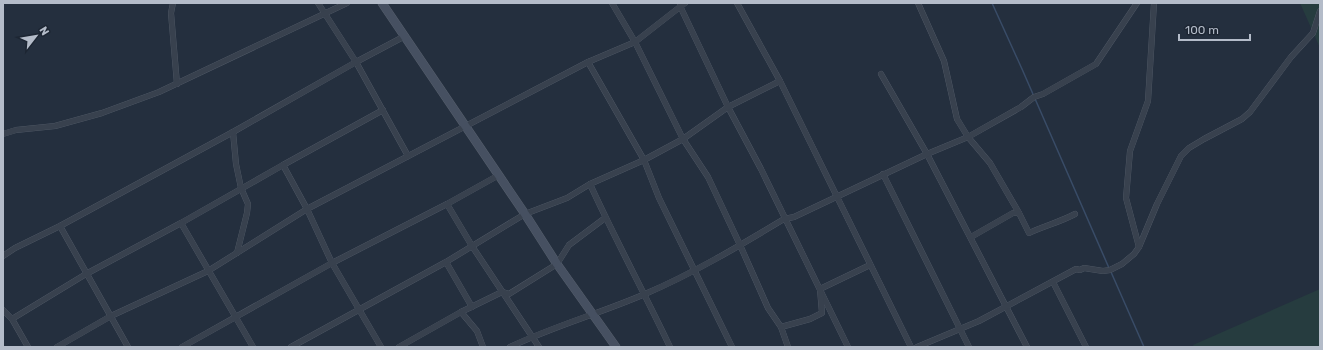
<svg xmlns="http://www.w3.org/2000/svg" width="1323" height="350" font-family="Rubik,sans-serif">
<rect width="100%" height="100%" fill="#242f3e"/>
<!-- green -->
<g fill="#263c3f">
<path d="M1300,3H1320V48Z"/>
<path d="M1320,289V347H1194L1193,345Z"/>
</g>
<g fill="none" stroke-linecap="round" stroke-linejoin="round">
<!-- stream -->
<g stroke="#394c67" stroke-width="1.5">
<path d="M992,3L1022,69L1109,268"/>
<path d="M1111,272L1144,347"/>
</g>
<!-- street casing -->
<g stroke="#565f6c" stroke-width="6">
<g id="street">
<path d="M173,3L171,13L177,84"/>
<path d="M318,3L356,62L408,156"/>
<path d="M612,3L635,42L683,139L708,177L740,245L768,308L781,327L788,347"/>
<path d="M737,3L780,81L911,347"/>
<path d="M918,3L944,61L957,119L968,137L990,163L1019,213"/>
<path d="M680,6L728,107L761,169L848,347"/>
<path d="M588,62L644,160L659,198L732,347"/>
<path d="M881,74L927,154L1027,347"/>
<path d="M233,132L236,164L241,188L248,204L247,213L237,253"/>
<path d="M3,134L16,130L55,126L102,113L159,92L347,3"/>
<path d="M283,165L383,110"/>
<path d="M883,174L969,347"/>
<path d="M590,184C615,239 644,292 670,347"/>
<path d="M447,204L472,246L539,347"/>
<path d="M181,223L283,165L307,209L332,263L381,347"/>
<path d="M60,226L128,347"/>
<path d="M971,237L1013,213H1019L1029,233C1044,226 1060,222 1075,214"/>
<path d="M1139,247L1126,198L1130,151L1148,101L1154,3"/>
<path d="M3,256L15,248L60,226L233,132L356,62L405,36"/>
<path d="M446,262L472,307"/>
<path d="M1053,282L1086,347"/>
<path d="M3,310L12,319L28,347"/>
<path d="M461,312L477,331L483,347"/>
<path d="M12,319L86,274L181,223L253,347"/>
<path d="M781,327L810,319L822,313L820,289L870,265"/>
<path d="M57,347L111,316L208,271L307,209L588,62L635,42L685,3"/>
<path d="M182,347L332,263L447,204L499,175"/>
<path d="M291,347L446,262L525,214L567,198L590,184L644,160L683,139L728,107L780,81"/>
<path d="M399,347L461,312L502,292L509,294L557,264L569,245L605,218"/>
<path d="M510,347C554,326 601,313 645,294C694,273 739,246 784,219L794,217L927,154L968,137L1021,107L1034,97L1043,94L1096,64L1137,3"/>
<path d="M917,347L979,321L1076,269L1080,270L1084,268L1103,271L1110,270L1122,264L1134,254L1139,247L1157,204L1181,156L1189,148L1204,139L1242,119L1250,112L1291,57L1313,33L1320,11"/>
</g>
</g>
<!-- secondary casing -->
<g stroke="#565f6c" stroke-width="9">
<path id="secondary" d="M382,3L525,214L557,264L616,347"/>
</g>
<!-- street -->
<use href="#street" stroke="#38414e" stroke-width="5.5"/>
<!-- secondary -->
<use href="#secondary" stroke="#465061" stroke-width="8"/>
</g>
<!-- border -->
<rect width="1323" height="350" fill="none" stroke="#b4bcc9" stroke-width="8"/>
<!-- north arrow -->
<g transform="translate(36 36) rotate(59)" stroke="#1d2633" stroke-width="3" paint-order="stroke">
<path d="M0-3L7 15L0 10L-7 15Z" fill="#b4bcc9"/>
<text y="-6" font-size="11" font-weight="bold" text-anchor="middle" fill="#b4bcc9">N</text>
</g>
<!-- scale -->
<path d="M1179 34v6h71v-6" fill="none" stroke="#b4bcc9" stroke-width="2"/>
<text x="1185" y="34" font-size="12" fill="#b4bcc9" stroke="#1d2633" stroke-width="3" paint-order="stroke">100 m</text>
</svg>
